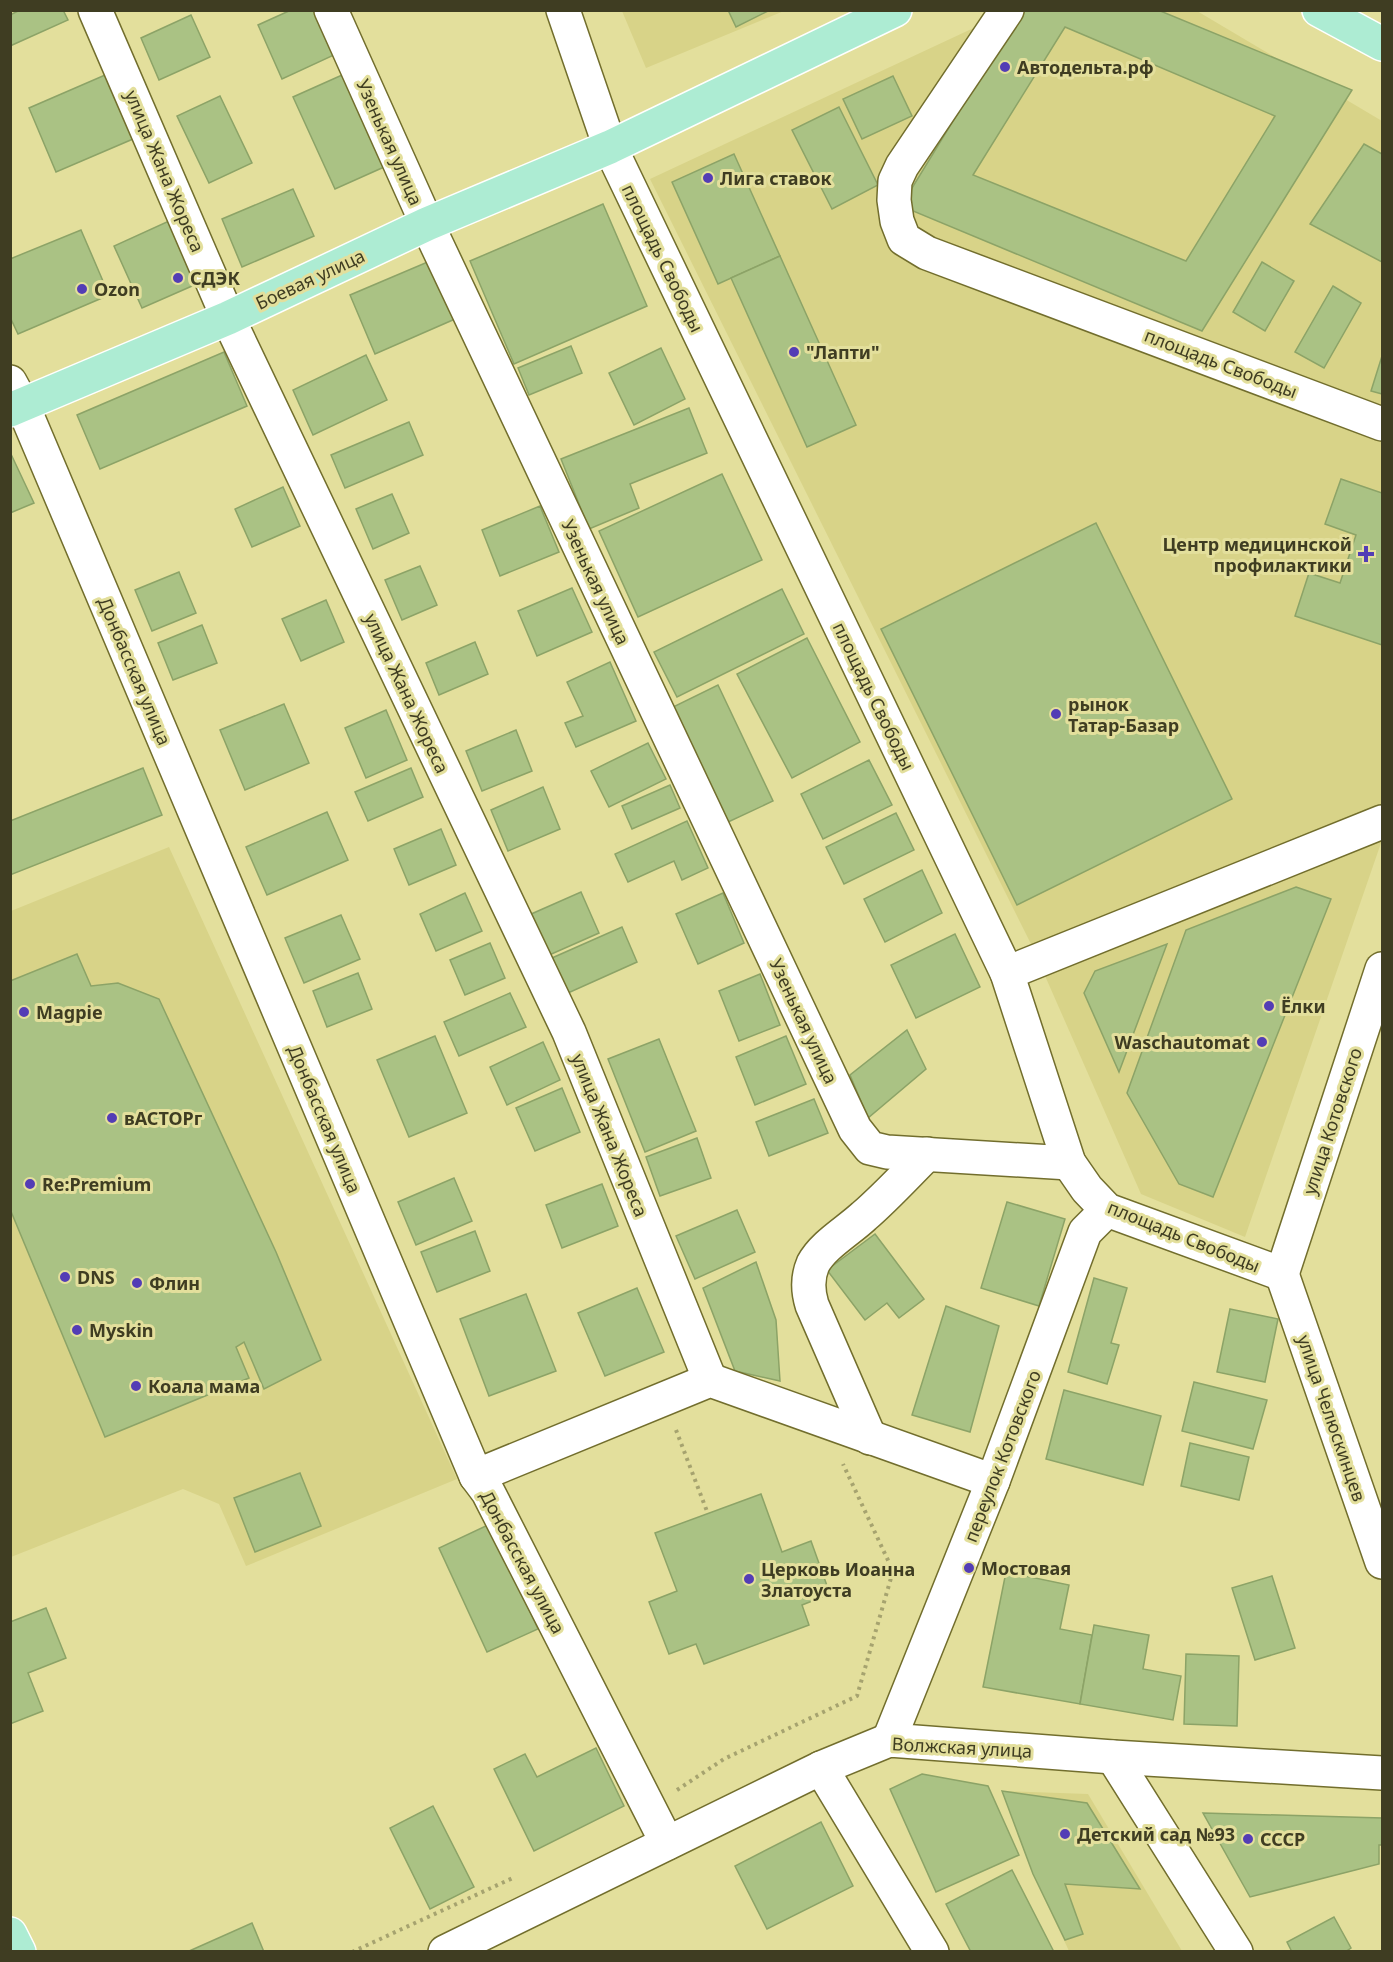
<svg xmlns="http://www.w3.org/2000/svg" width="1393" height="1962" font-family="'Noto Sans',sans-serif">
<rect width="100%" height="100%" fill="#e3df9c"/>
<!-- built -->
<g fill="#d8d388">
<path d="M622,11H784L646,68Z"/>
<path d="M1010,11H1197L1382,121V840L1245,1237L1141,1194L1031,944L650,179Z"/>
<path d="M169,847L457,1479L246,1566L219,1504L183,1489L11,1557V911Z"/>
<path d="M1002,1791L1088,1794L1182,1951H1069L1033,1874Z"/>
</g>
<!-- building -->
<g fill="#aac284" stroke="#8ca367" stroke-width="1.5" fill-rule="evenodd">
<path d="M20,10H63L68,20L10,46V15Z"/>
<path d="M291,10H314L334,55L282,79L258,25Z"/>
<path d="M728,10H770L736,27Z"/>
<path d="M1021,10H1158L1352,90L1202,331L901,206ZM1065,27L1275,116L1186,261L973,175Z"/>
<path d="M191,15L210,57L159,80L141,38Z"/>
<path d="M351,71L393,163L335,189L293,97Z"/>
<path d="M112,72L140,136L56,172L29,108Z"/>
<path d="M893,76L912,116L862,139L843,99Z"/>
<path d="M220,96L252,163L209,183L177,116Z"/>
<path d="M839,107L878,185L832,209L792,130Z"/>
<path d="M1364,144L1382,154V262L1310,224Z"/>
<path d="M734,154L780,256L718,284L672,182Z"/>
<path d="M293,189L314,236L242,267L222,219Z"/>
<path d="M603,204L647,306L514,364L470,261Z"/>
<path d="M180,216L208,279L142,308L114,246Z"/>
<path d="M81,230L109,295L18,334L10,317V259Z"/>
<path d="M780,256L856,425L807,447L731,278Z"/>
<path d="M430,261L455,319L375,354L350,295Z"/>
<path d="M1262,262L1294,281L1265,331L1233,312Z"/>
<path d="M1333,286L1361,303L1324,368L1295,352Z"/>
<path d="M571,346L582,373L529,395L518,368Z"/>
<path d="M661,348L685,399L634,425L609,373Z"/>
<path d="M224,352L247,406L100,469L77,415Z"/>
<path d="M366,355L387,400L313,435L293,390Z"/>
<path d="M1382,356V394L1371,391Z"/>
<path d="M689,408L707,453L630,484L639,508L589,529L561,459Z"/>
<path d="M409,422L423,455L345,488L331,455Z"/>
<path d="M10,452L34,503L10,513Z"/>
<path d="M722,474L762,560L638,617L599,531Z"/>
<path d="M1341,479L1382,493V645L1295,616L1309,573L1340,583L1356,535L1325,524Z"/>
<path d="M283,487L300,526L252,547L235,509Z"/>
<path d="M392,494L409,533L373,549L356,509Z"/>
<path d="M540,506L559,552L500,576L482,530Z"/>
<path d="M1096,523L1232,799L1017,905L881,629Z"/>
<path d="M420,566L437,605L402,620L385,580Z"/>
<path d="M179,572L196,613L152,631L135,590Z"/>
<path d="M572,588L592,632L537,656L518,611Z"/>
<path d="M782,589L804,634L677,697L654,652Z"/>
<path d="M326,600L344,642L301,661L282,619Z"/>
<path d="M202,625L217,663L173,680L158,643Z"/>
<path d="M807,638L860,742L792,778L737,674Z"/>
<path d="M475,642L488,674L439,695L426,663Z"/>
<path d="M610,662L636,721L576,747L565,723L583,716L567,682Z"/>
<path d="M718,685L773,801L726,823L671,708Z"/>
<path d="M284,704L309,763L245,790L220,730Z"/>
<path d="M386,710L407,760L366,778L345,728Z"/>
<path d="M516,730L532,771L482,791L466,751Z"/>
<path d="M648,743L666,779L609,807L591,771Z"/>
<path d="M869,760L892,805L823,839L801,794Z"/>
<path d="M143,768L162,815L10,875V821Z"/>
<path d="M411,768L423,797L368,821L355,792Z"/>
<path d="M670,785L680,808L632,829L622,806Z"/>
<path d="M543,787L560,829L508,851L491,810Z"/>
<path d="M327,812L348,860L267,895L246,847Z"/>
<path d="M896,813L914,850L844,884L826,847Z"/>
<path d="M687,821L708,868L682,880L674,861L628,882L615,854Z"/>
<path d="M441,829L456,865L409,885L394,849Z"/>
<path d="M922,870L942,913L885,942L864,899Z"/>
<path d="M1296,887L1331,899L1213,1197L1179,1184L1127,1093L1186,930Z"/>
<path d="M581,892L599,933L547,956L529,915Z"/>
<path d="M465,893L482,931L436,951L420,914Z"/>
<path d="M723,893L744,943L698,964L676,914Z"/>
<path d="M341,915L360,959L304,983L285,938Z"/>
<path d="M622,927L637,962L568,993L552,958Z"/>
<path d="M955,934L980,987L916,1018L891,965Z"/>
<path d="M490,943L505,978L465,995L450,960Z"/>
<path d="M1167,944L1119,1072L1084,993L1095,971Z"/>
<path d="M77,954L91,986L118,983L159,999L276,1252L321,1360L264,1389L244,1342L236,1347L249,1378L105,1437L10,1209V981Z"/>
<path d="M358,973L372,1009L327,1027L313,991Z"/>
<path d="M760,974L780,1025L739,1041L719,991Z"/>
<path d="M510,993L526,1027L459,1056L444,1022Z"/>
<path d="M907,1030L926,1069L868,1118L850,1075Z"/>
<path d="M435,1036L467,1113L409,1137L377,1060Z"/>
<path d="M786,1036L806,1084L755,1105L736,1057Z"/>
<path d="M659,1039L696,1131L645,1152L608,1059Z"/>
<path d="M543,1042L560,1080L507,1105L490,1067Z"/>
<path d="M562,1088L580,1132L535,1151L516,1108Z"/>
<path d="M814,1099L828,1133L769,1156L756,1122Z"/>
<path d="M697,1138L711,1178L660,1196L646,1157Z"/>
<path d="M454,1178L472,1221L416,1245L398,1202Z"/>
<path d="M602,1184L618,1226L562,1248L546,1205Z"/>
<path d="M1007,1202L1065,1219L1039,1306L981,1288Z"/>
<path d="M737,1210L755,1252L695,1279L676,1236Z"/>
<path d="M475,1231L490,1271L437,1292L421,1252Z"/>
<path d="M875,1234L924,1299L899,1318L887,1303L865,1320L827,1270Z"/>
<path d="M756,1262L776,1320L780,1381L735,1371L703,1288Z"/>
<path d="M1094,1278L1127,1288L1111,1343L1119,1345L1107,1384L1068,1372Z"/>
<path d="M637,1288L664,1352L605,1376L578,1313Z"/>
<path d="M526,1294L556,1371L489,1396L460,1319Z"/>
<path d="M946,1306L999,1326L970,1432L912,1415Z"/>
<path d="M1230,1309L1278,1319L1265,1382L1217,1372Z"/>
<path d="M1194,1382L1267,1400L1253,1449L1182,1431Z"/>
<path d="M1064,1390L1161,1416L1143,1485L1046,1459Z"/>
<path d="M1190,1443L1249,1457L1239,1500L1181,1486Z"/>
<path d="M300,1473L321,1526L255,1552L234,1498Z"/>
<path d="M761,1494L782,1552L811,1541L830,1594L802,1605L809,1625L704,1664L696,1644L669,1654L649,1602L677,1591L655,1533Z"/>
<path d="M490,1524L538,1629L487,1652L439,1548Z"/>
<path d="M1006,1572L1069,1585L1060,1629L1092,1635L1080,1704L983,1687Z"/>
<path d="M1272,1576L1295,1648L1255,1660L1232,1588Z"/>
<path d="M46,1608L66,1658L28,1673L43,1711L10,1724V1622Z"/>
<path d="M1094,1625L1149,1635L1143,1669L1181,1676L1173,1720L1080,1704Z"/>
<path d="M1186,1654L1239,1656L1237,1726L1184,1724Z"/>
<path d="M596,1748L624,1806L534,1851L494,1769L525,1754L537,1777Z"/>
<path d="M922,1774L988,1786L1019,1855L936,1892L890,1789Z"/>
<path d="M1002,1791L1087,1803L1140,1889L1065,1884L1083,1934L1065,1940L1033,1874Z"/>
<path d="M433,1806L474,1887L430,1909L390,1828Z"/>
<path d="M1203,1813L1382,1818V1845H1379V1864L1250,1897Z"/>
<path d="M821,1822L853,1886L767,1929L735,1866Z"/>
<path d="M1012,1870L1054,1952H971L946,1904Z"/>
<path d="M1334,1917L1351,1948L1345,1952H1292L1287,1942Z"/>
<path d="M252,1923L264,1952H187Z"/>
</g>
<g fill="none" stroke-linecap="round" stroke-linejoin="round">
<!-- minor casing -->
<g stroke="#726e2d" stroke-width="36">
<g id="minor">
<path d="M95,10L228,318L569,1032L710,1380"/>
<path d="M331,10L427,224L855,1129L870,1148L887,1152L1069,1163"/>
<path d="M563,10L610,147L1007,973L1069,1163L1087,1189L1107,1210L1282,1274"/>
<path d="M1007,10L902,166L895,181L894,200L897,221L904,239L927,253L1382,424"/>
<path d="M10,382L22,404L476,1476L488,1492L667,1843"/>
<path d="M1007,973L1382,822"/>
<path d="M1282,1274L1382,969"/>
<path d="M1282,1274L1382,1562"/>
<path d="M870,1438L812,1305C808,1292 807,1278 813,1264C823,1245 848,1231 864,1216C886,1197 906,1175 927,1154"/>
<path d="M476,1476L710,1380L993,1481"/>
<path d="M889,1740L993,1481L1085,1232L1107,1210"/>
<path d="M1113,1757L1236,1952"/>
<path d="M821,1768L932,1952"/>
<path d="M445,1952L821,1768L889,1740L1113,1757L1382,1773"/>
</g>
</g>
<!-- major casing -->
<g stroke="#fff" stroke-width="36">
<g id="major">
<path d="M1319,10L1382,44"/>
<path d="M10,410L228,318L427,224L610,147L895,10"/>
<path d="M10,1934L19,1952"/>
</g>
</g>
<!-- path -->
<g stroke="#a6a36f" stroke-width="4" stroke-dasharray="3 4.5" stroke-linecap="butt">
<path d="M676,1430L708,1514"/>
<path d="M677,1790L724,1759L857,1696L893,1571L843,1464"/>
<path d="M352,1952L515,1877"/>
</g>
<!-- minor -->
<use href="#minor" stroke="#fff" stroke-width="33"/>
<!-- major -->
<use href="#major" stroke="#adecd3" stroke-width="33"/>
</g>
<!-- markers -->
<g fill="#533db5" stroke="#e3df9c" stroke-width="2">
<circle cx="1005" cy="67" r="6"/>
<circle cx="708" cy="178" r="6"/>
<circle cx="178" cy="278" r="6"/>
<circle cx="82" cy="289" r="6"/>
<circle cx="794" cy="352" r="6"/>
<path d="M1363 545h6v6h6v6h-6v6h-6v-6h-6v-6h6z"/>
<circle cx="1056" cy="714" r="6"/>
<circle cx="1269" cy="1006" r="6"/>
<circle cx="24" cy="1012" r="6"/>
<circle cx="1262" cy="1042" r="6"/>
<circle cx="112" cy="1118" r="6"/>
<circle cx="30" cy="1184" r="6"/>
<circle cx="65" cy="1277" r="6"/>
<circle cx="137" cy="1283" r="6"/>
<circle cx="77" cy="1330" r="6"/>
<circle cx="136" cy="1386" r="6"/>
<circle cx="969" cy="1568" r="6"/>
<circle cx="749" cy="1579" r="6"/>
<circle cx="1065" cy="1834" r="6"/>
<circle cx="1248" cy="1839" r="6"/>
</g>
<g text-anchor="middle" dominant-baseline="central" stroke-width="6" stroke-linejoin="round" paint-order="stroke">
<!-- poi labels -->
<g font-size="18" font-weight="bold" fill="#3f3d22" stroke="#e3df9c" text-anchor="start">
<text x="1017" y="67">Автодельта.рф</text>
<text x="720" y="178">Лига ставок</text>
<text x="190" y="278">СДЭК</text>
<text x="94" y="289">Ozon</text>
<text x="806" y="352">"Лапти"</text>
<text x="1352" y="544" text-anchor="end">Центр медицинской<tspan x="1352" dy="21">профилактики</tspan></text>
<text x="1068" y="704">рынок<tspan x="1068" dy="21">Татар-Базар</tspan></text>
<text x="1281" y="1006">Ёлки</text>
<text x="36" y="1012">Magpie</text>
<text x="1250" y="1042" text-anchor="end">Waschautomat</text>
<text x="124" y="1118">вАСТОРг</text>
<text x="42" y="1184">Re:Premium</text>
<text x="77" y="1277">DNS</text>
<text x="149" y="1283">Флин</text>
<text x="89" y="1330">Myskin</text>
<text x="148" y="1386">Коала мама</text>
<text x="981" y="1568">Мостовая</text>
<text x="761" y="1569">Церковь Иоанна<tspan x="761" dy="21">Златоуста</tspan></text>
<text x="1077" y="1834">Детский сад №93</text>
<text x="1260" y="1839">СССР</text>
</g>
<!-- street labels -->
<g font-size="18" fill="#3f3d22" stroke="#e3df9c">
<text transform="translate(390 142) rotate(66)">Узенькая улица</text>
<text transform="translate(165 171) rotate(67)">улица Жана Жореса</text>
<text transform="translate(663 258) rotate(64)">площадь Свободы</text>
<text transform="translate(310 279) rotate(-25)">Боевая улица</text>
<text transform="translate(1221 363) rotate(21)">площадь Свободы</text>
<text transform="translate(596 582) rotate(65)">Узенькая улица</text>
<text transform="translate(135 671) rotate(67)">Донбасская улица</text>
<text transform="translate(407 693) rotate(65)">улица Жана Жореса</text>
<text transform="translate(874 696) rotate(64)">площадь Свободы</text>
<text transform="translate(804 1021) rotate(65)">Узенькая улица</text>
<text transform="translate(325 1119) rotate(67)">Донбасская улица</text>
<text transform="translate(1332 1121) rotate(-72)">улица Котовского</text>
<text transform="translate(610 1135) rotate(68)">улица Жана Жореса</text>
<text transform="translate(1184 1236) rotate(22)">площадь Свободы</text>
<text transform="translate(1332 1418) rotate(71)">улица Челюскинцев</text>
<text transform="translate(1002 1456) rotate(-69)">переулок Котовского</text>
<text transform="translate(523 1562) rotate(62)">Донбасская улица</text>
<text transform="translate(962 1747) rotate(3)">Волжская улица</text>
</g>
</g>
<!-- border -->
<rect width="1393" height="1962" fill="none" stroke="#3f3d22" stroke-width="24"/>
</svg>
